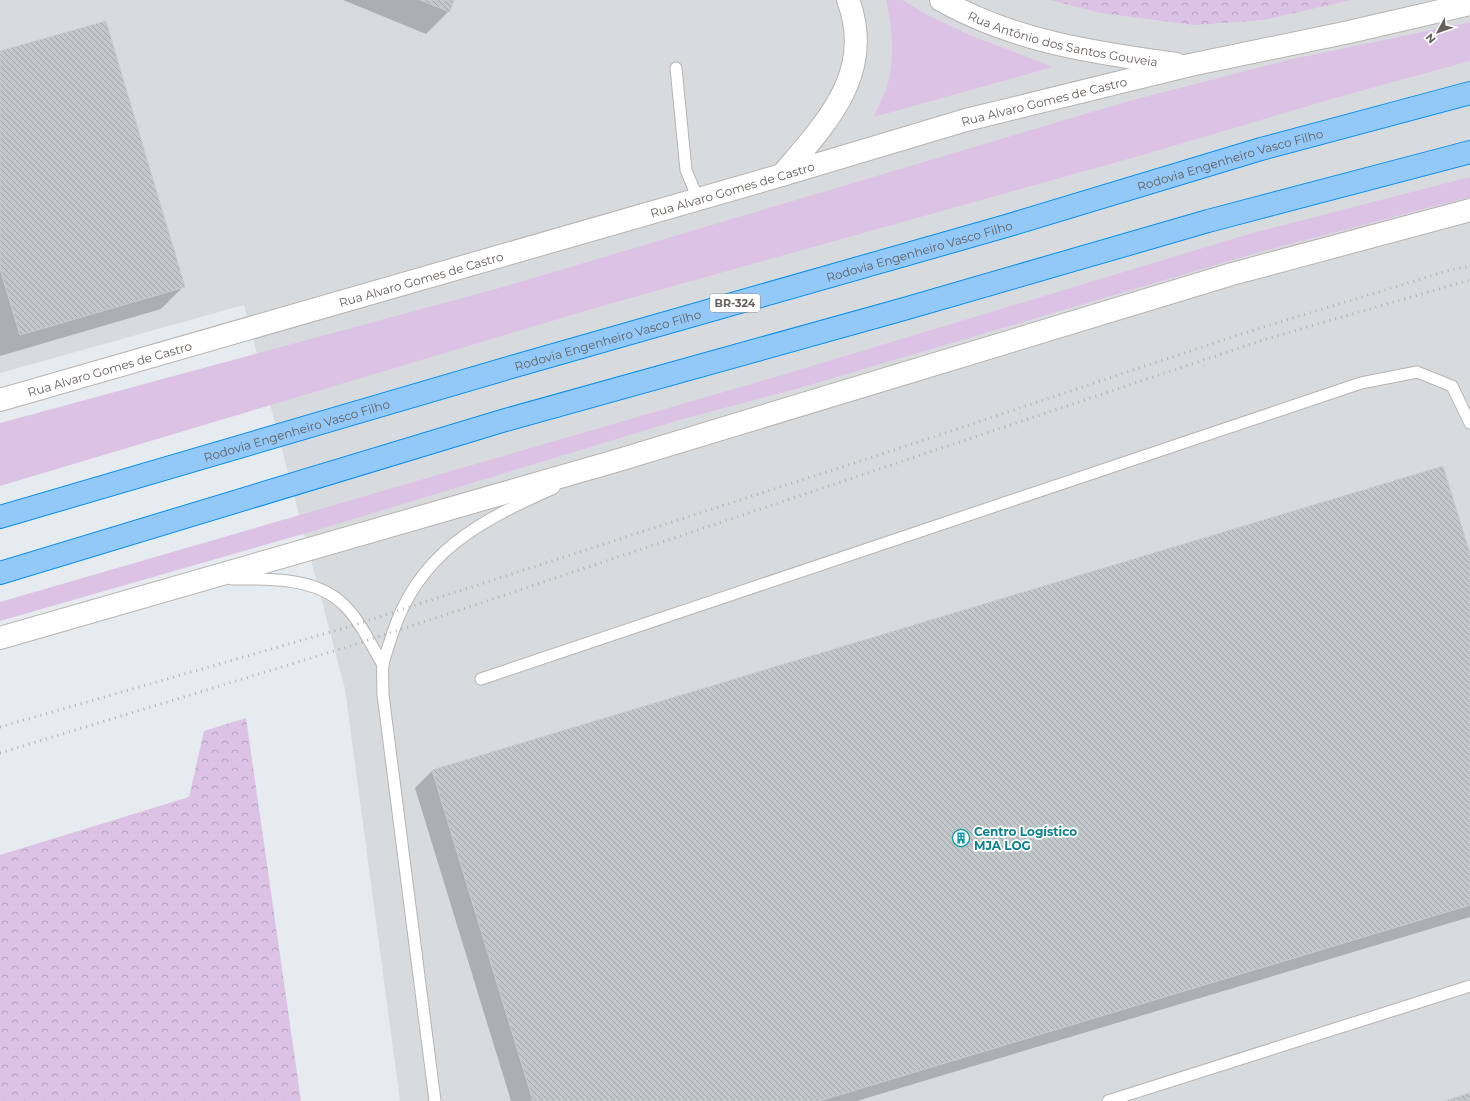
<svg xmlns="http://www.w3.org/2000/svg" width="1470" height="1101" font-family="Montserrat,sans-serif">
<defs>
<pattern id="forest-crowns" width="20" height="18" patternUnits="userSpaceOnUse"><rect width="20" height="18" fill="#dcc3e6"/><path d="M2 6a3 3 0 1 1 6 0M12 15a3 3 0 1 1 6 0" fill="none" stroke="#b6a2be"/></pattern>
<pattern id="building-back-hatch" width="6" height="6" patternUnits="userSpaceOnUse"><rect width="6" height="6" fill="#c2c7ca"/><path d="M-1 5l2 2M0 0l6 6M5-1l2 2" fill="none" stroke="#a1a5a7"/></pattern>
</defs>
<rect width="100%" height="100%" fill="#e6ebef"/>
<!-- industrial -->
<path fill="#d8dbde" d="M0,0H1470V1101H400L345,689L244,305L0,373Z"/>
<!-- green -->
<g fill="#dcc3e6">
<path d="M886,0H902L928,15L972,36L1053,67L874,117C878,106 885,94 888,83C895,57 892,25 886,0Z"/>
<path d="M1470,22V61L1335,98L1146,154L602,306L0,486V423L503,287L1129,101L1288,60Z"/>
<path d="M1470,177V197L1263,251L796,389L679,420L324,528L0,621V602L792,372L1256,232Z"/>
</g>
<!-- forest -->
<g fill="url(#forest-crowns)">
<path d="M1050,0H1351L1264,20L1194,25L1101,13Z"/>
<path d="M246,718L301,1101H0V855L189,797L204,731Z"/>
</g>
<!-- shadow -->
<g fill="#0003">
<path d="M343,0H453L449,11L426,34Z"/>
<path d="M0,52L184,286L161,309L0,356Z"/>
<path d="M1443,467L1470,556V917L857,1101H511L415,788L432,771Z"/>
</g>
<!-- building -->
<g fill="url(#building-back-hatch)" stroke="#c4cdd4">
<path d="M420,0H454L450,12Z"/>
<path d="M106,21L185,287L20,335L0,269V51Z"/>
<path d="M1443,466L1470,553V905L819,1101H533L432,770Z"/>
<path d="M1470,1093V1101H1444Z"/>
</g>
<g fill="none" stroke-linecap="round" stroke-linejoin="round">
<!-- lane casing -->
<g stroke="#b8b3b1" stroke-width="13">
<g id="lane">
<path d="M676,68L686,170L698,199"/>
<path d="M232,579C268,579 315,577 343,604C360,620 371,645 383,665"/>
<path d="M481,679L1361,383L1417,372L1452,386L1470,423"/>
<path d="M435,1101L383,695C383,685 382,674 383,664C385,655 389,645 392,635C418,553 479,521 554,488"/>
<path d="M1108,1101L1470,986"/>
</g>
</g>
<!-- secondary casing -->
<g stroke="#b8b3b0" stroke-width="24">
<g id="secondary">
<path id="s1" d="M941,0C1013,41 1095,53 1176,64"/>
<path d="M782,175C825,124 876,73 848,0"/>
<path id="s2" d="M0,400L782,175L966,120L1190,65L1349,32L1470,4"/>
<path d="M0,638L619,460L1232,274L1470,210"/>
</g>
</g>
<!-- highway casing -->
<g stroke="#088fed" stroke-width="24">
<g id="highway">
<path id="s3" d="M0,517L515,366L1006,226L1261,149L1470,93"/>
<path d="M0,573L502,421L904,309L1208,221L1470,152"/>
</g>
</g>
<!-- lane -->
<use href="#lane" stroke="#fff" stroke-width="11"/>
<!-- secondary -->
<use href="#secondary" stroke="#fff" stroke-width="22"/>
<!-- highway -->
<use href="#highway" stroke="#93c9f9" stroke-width="22"/>
<!-- rail -->
<g stroke="#b4b2b2" stroke-width="3" stroke-dasharray="1 5" stroke-linecap="butt">
<path d="M0,727L348,627L882,454L1241,334L1447,271L1470,266"/>
<path d="M0,753L344,648L478,604L1266,339L1470,280"/>
</g>
</g>
<!-- icons -->
<defs>
<g id="building-ring" transform="scale(0.9)"><circle r="9.5" fill="#fff" stroke="#0f9aa8" stroke-width="1.5"/><path d="M-4-6H4V6H1V3H-1V6H-4ZM-2.5-4.3h1.7v1.8h-1.7ZM.8-4.3h1.7v1.8H.8ZM-2.5-1h1.7V.8h-1.7ZM.8-1h1.7V.8H.8Z" fill="#0f9aa8"/></g>
</defs>
<g fill-rule="evenodd">
<use href="#building-ring" x="961" y="838"/>
</g>
<g text-anchor="middle" dominant-baseline="central" stroke-width="3.5" stroke-linejoin="round" paint-order="stroke">
<!-- shield labels -->
<rect fill="#fff" stroke="#94908e" stroke-width="1" x="710" y="294" width="50" height="18" rx="3"/>
<g font-size="11" font-weight="bold" fill="#66605d">
<text x="735" y="303">BR-324</text>
</g>
<!-- street labels -->
<g font-size="12" fill="#66605d" stroke="#fff">
<text stroke="none"><textPath href="#s1" startOffset="129">Rua Antônio dos Santos Gouveia</textPath></text>
<text stroke="none"><textPath href="#s2" startOffset="1086">Rua Alvaro Gomes de Castro</textPath></text>
<text stroke="none"><textPath href="#s3" startOffset="1281">Rodovia Engenheiro Vasco Filho</textPath></text>
<text stroke="none"><textPath href="#s2" startOffset="762">Rua Alvaro Gomes de Castro</textPath></text>
<text stroke="none"><textPath href="#s3" startOffset="957">Rodovia Engenheiro Vasco Filho</textPath></text>
<text stroke="none"><textPath href="#s2" startOffset="438">Rua Alvaro Gomes de Castro</textPath></text>
<text stroke="none"><textPath href="#s3" startOffset="633">Rodovia Engenheiro Vasco Filho</textPath></text>
<text stroke="none"><textPath href="#s2" startOffset="114">Rua Alvaro Gomes de Castro</textPath></text>
<text stroke="none"><textPath href="#s3" startOffset="309">Rodovia Engenheiro Vasco Filho</textPath></text>
</g>
<!-- culture labels -->
<g font-size="12" font-weight="bold" fill="#0d838f" stroke="#fff" text-anchor="start">
<text x="974" y="831">Centro Logístico<tspan x="974" dy="14">MJA LOG</tspan></text>
</g>
</g>
<!-- north arrow -->
<g transform="translate(1438 32) rotate(229)" stroke="#ffffff" stroke-width="3" paint-order="stroke">
<path d="M0-3L7 15L0 10L-7 15Z" fill="#66605d"/>
<text y="-6" font-size="11" font-weight="bold" text-anchor="middle" fill="#66605d">N</text>
</g>
</svg>
